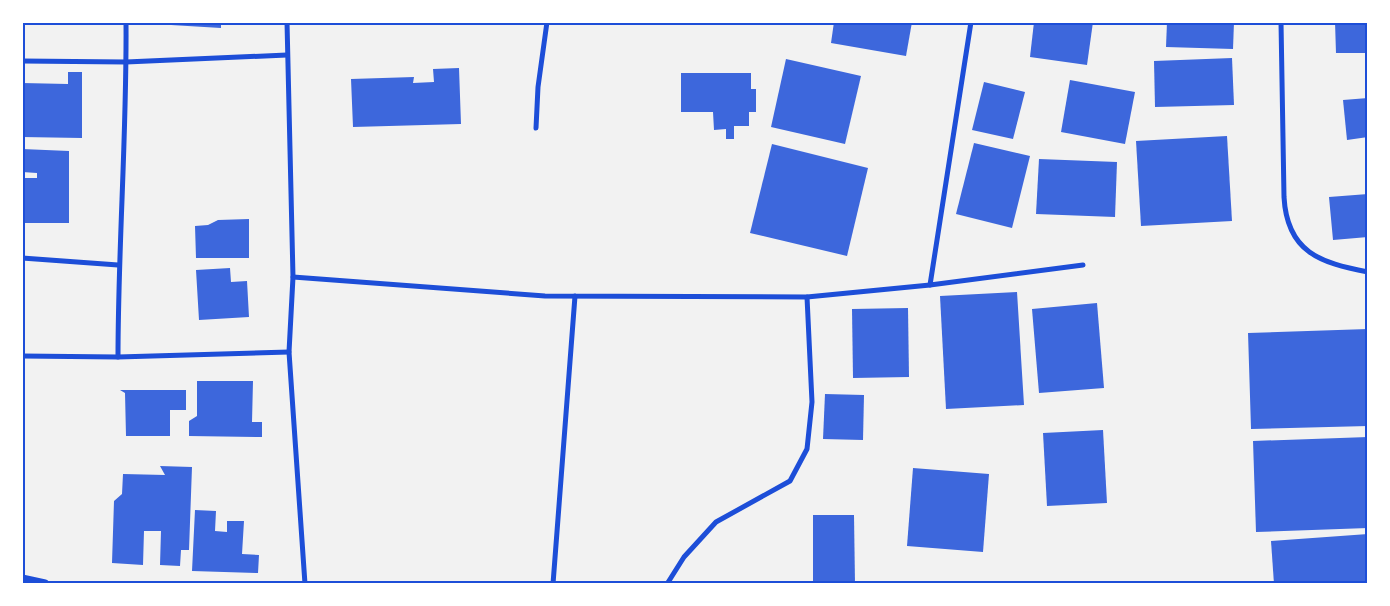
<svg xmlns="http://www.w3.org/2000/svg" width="1390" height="606" font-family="Quicksand,sans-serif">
<rect width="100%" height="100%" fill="#f2f2f2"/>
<!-- building -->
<g fill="#3d67dc">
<path d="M171,22H221V28L171,25Z"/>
<path d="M834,22H912L906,56L831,43Z"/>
<path d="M1034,22H1093L1087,65L1030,57Z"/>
<path d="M1167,22H1234L1233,49L1166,47Z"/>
<path d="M1335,22H1368V53H1336Z"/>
<path d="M1232,58L1234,105L1155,107L1154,61Z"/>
<path d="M786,59L861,76L845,144L771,127Z"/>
<path d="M459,68L461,124L353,127L351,79L414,77L413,83L434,82L433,69Z"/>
<path d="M68,72H82V138L22,137V83L68,84Z"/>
<path d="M681,73H751V89H756V112H749V126H734V139H726V129L714,130L713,112H681Z"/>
<path d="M1070,80L1135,92L1125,144L1061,132Z"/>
<path d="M984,82L1025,92L1013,139L972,130Z"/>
<path d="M1368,98V137L1347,140L1343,100Z"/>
<path d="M1227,136L1232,221L1141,226L1136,141Z"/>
<path d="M974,143L1030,156L1012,228L956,214Z"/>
<path d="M772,144L868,168L847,256L750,233Z"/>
<path d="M22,149L69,151V223H22L23,178H37V173L22,172Z"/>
<path d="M1039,159L1117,162L1115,217L1036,214Z"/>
<path d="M1368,194V237L1333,240L1329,197Z"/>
<path d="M249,219V258H196L195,226L208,225L218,220Z"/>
<path d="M230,268L231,282L247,281L249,317L199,320L196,270Z"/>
<path d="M1017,292L1024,405L946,409L940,296Z"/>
<path d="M1097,303L1104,388L1039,393L1032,309Z"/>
<path d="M908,308L909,377L853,378L852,309Z"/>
<path d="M1368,329V426L1251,429L1248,333Z"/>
<path d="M197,381H253L252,422H262V437L189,436V421L197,416Z"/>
<path d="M120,390H186V410H170V436H126L125,393Z"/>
<path d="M825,394L864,395L863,440L823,439Z"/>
<path d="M1103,430L1107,503L1047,506L1043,433Z"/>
<path d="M1368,437V528L1256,532L1253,441Z"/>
<path d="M160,466L192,467L189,550H181L180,566L160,565L161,531H144L143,565L112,563L114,501L122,494L123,474L165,475Z"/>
<path d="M913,468L989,474L983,552L907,546Z"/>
<path d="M195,510L216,511L215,531L227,532V521H244L242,554L259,555L258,573L192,571Z"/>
<path d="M813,515H854L855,584H813Z"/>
<path d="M1368,534V584H1274L1271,541Z"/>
</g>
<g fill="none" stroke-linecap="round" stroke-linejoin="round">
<!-- minor -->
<g stroke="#1d4ed8" stroke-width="5">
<path d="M287,22L293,277L289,352L305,584"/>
<path d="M1281,22L1284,197C1287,252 1320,263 1368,272"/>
<path d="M22,61L126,62L287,55"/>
<path d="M536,128L538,87L547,22"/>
<path d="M22,258L118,265"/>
<path d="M293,277L545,296L807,297L930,285L1083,265"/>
<path d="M930,285L971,22"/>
<path d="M22,356L118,357L289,352"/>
<path d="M118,357C118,246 127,134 126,22"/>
<path d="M553,584L575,296"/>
<path d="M667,584L684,557L716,522L790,481L807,449L812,402L807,297"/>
</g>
<!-- tertiary -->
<path stroke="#1d4ed8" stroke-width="9" d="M22,579L45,584"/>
</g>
<!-- border -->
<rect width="1390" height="606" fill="none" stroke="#ffffff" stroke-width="48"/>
<rect x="24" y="24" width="1342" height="558" fill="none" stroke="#1d4ed8" stroke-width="2"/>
</svg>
